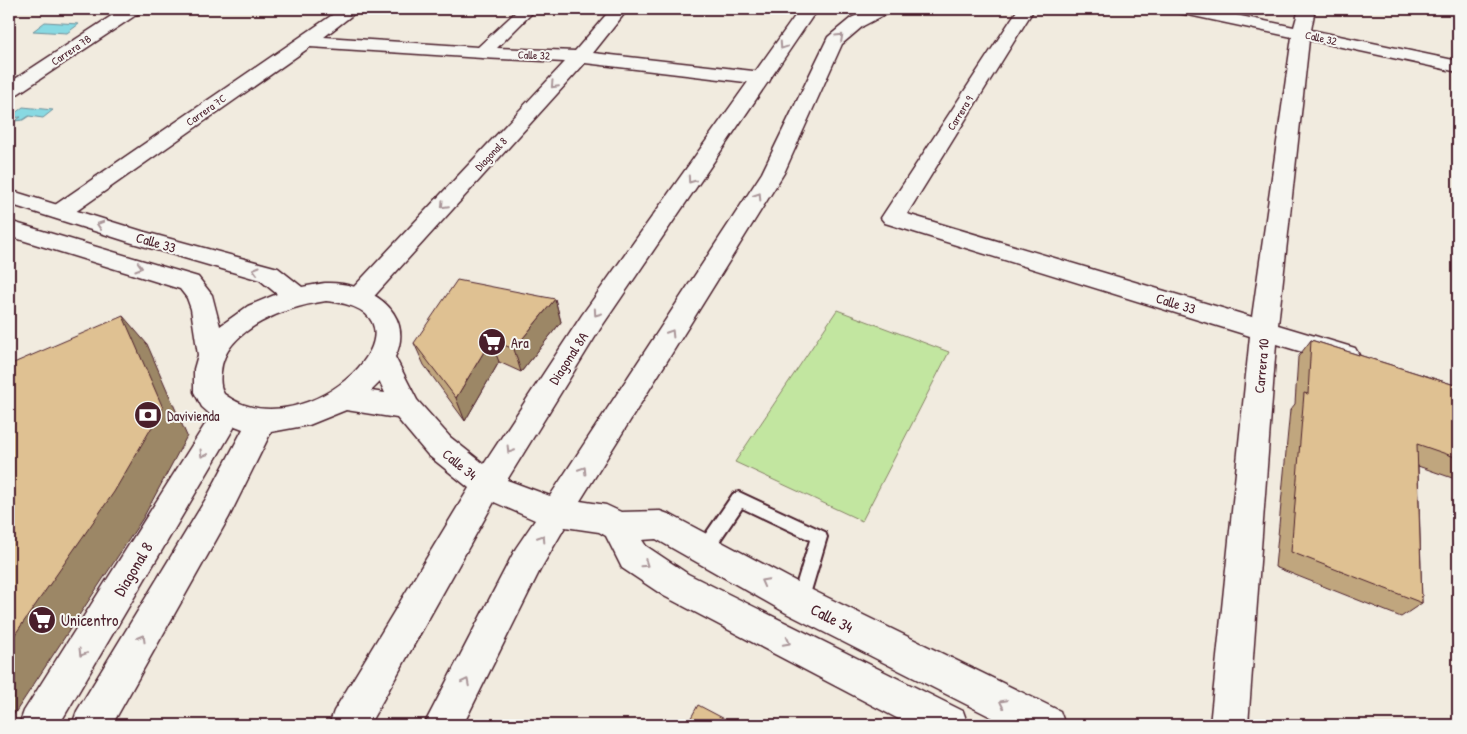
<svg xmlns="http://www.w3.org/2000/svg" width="1467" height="734" font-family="'Patrick Hand',sans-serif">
<rect width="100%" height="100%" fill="#f1ebdf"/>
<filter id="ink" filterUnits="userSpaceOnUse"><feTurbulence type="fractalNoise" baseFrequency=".02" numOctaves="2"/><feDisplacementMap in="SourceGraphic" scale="10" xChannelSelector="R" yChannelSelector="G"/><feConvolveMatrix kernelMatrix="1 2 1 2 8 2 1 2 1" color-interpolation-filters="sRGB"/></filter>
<g filter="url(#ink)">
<!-- green -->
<path fill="#c2e6a0" stroke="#868266" d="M837,310L949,352L862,521L735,462Z"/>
<!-- water -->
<g fill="#88d9e2" stroke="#6f8f99">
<path d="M45,22L79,24L67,33L33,31Z"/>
<path d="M23,107L53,110L43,118L29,116L23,120L15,121L21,117L9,118Z"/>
</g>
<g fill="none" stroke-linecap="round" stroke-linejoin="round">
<!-- service casing -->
<g stroke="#4a1f2b" stroke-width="4">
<path id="service" d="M739,492L825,532L827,537L806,608L800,610L794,608L791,602L810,540L742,508L710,555L704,557L698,555L696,550L698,545L733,494Z"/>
</g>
<!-- minor casing -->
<g stroke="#4a1f2b" stroke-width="3">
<g id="minor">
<path d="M122,9H141L139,13L16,95L9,97V83Z"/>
<path d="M341,9H360L324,37L478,47L519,9H536L497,48L575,51L611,9H628L593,53L762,72L769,74L771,78L769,82L762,84L585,63L368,303L359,306L350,303L346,297L350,291L565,62L482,58L310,47L68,217L60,219L52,217L49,212L52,207Z"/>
<path d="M1018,9H1034L907,214L1252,317L1292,37L1184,14L1178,13L1176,9H1207L1294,27L1299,9H1315L1311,30L1458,61V72L1309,40L1278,325L1355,348L1359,355L1355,362L1345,365L1276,344L1248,725H1210L1250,336L885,223L881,218Z"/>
</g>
</g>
<!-- tertiary casing -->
<g stroke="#4a1f2b" stroke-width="3">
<path id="tertiary" d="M800,9H821L812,17L600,329L507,480L550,496L762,173L828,37L851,18L870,9H890L888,13L863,26L842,44L784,173L580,501L606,505L621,512L660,511L671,515L812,590L1060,711L1065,725H1007L788,614L656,539L642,540L646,546L688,574L963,711L968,725H910L664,596L622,568L606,536L599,532L565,527L540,570L463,725H424L516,548L535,520L494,502L369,725H329L334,711L469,488L428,455L397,418L346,410L309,425L271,432L229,517L112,725H72L77,711L207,497L243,429L235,426L59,725H19L24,711L211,415L202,407L194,392V369L198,355L191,309L187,298L180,289L9,236V221L198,277L212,295L220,326L248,306L277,294L260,280L129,242L9,204V190L145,232L278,268L302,287C309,286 317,284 325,283C366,281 417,311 395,357L417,400L450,437L484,464L582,315ZM326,301C451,311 305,455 224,394C220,387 220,379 221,372C224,328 290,306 326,301ZM380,382L385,393L371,391Z"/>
</g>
<!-- service -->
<use href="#service" fill="#f6f6f2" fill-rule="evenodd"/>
<!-- minor -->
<use href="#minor" fill="#f6f6f2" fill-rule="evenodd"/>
<!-- tertiary -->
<use href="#tertiary" fill="#f6f6f2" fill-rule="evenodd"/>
</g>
<!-- wall -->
<g fill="#c0a67e" stroke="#4a1f2b">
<path d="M555,299L561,322L521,372L499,362L465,421L424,365L414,343Z"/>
<path d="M1311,340L1458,386V480L1418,466L1422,603L1401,617L1275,567L1290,410L1295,404L1298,357Z"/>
</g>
<!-- shaded-wall -->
<g fill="#9c8766" stroke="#4a1f2b">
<path d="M555,299L561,322L521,372L514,349Z"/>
<path d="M123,316L147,344L187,436L143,518L9,722V643Z"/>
<path d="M491,340L499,362L465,421L456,398Z"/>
</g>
<!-- building -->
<g fill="#dfc192" stroke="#4a1f2b">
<path d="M457,280L555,299L514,349L491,340L456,398L414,343Z"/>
<path d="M123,316L163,408L114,492L9,643V365Z"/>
<path d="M1311,340L1458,386V458L1417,444L1422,603L1291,552L1304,393L1308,394Z"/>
<path d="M698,705L736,725H687Z"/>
</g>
<!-- one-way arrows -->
<defs><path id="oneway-chevron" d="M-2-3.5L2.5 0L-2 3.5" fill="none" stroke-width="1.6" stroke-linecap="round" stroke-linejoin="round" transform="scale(1.25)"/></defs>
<g stroke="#a99598">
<use href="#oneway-chevron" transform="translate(840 37) rotate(-43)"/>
<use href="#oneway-chevron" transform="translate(783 46) rotate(124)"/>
<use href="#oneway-chevron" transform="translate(554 85) rotate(133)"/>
<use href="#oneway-chevron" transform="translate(691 180) rotate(125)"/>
<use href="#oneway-chevron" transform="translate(758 196) rotate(-57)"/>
<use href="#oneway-chevron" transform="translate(444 205) rotate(133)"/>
<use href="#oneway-chevron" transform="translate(100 225) rotate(-162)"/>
<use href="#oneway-chevron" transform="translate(139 267) rotate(17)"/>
<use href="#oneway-chevron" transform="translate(256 270) rotate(-164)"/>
<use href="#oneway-chevron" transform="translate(597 313) rotate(125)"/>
<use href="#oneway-chevron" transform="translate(671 333) rotate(-58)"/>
<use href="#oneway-chevron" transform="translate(510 450) rotate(122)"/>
<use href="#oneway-chevron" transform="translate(203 454) rotate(121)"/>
<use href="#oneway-chevron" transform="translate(583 470) rotate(-58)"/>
<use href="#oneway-chevron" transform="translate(542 538) rotate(-57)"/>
<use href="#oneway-chevron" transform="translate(645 564) rotate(34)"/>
<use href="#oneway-chevron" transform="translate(764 582) rotate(-152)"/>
<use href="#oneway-chevron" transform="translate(142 638) rotate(-60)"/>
<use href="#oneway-chevron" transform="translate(787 642) rotate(27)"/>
<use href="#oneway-chevron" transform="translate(82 653) rotate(121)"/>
<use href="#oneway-chevron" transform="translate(466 682) rotate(-63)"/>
<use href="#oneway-chevron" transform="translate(1003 703) rotate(-153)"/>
</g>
</g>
<!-- icons -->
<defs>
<g id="supermarket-disc" transform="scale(1.4375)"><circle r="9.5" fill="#4a1f2b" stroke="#f6f6f2"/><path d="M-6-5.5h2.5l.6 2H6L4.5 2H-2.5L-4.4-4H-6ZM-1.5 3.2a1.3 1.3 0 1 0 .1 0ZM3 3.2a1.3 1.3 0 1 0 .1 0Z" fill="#fff"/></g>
<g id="bank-disc" transform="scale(1.4375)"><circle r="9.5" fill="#4a1f2b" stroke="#f6f6f2"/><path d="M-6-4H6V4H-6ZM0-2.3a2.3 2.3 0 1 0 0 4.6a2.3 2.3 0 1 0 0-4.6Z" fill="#fff"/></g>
</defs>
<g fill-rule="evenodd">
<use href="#supermarket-disc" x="492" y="342"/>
<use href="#bank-disc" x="148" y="415"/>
<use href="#supermarket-disc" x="42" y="620"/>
</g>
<g text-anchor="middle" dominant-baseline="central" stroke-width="4" stroke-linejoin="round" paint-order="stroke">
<!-- far-street labels -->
<g font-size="11" fill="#4a1f2b" stroke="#f6f6f2">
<text transform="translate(1321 38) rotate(12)">Calle 32</text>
<text transform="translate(71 50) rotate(-34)">Carrera 7B</text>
<text transform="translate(534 55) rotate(2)">Calle 32</text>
<text transform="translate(206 110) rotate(-35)">Carrera 7C</text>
<text transform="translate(960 113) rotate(-58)">Carrera 9</text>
<text transform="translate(491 154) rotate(-47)">Diagonal 8</text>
</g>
<!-- street labels -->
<g font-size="14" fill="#4a1f2b" stroke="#f6f6f2">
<text transform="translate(156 242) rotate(16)">Calle 33</text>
<text transform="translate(1176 303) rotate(17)">Calle 33</text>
<text transform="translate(568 358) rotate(-57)">Diagonal 8A</text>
<text transform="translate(1261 366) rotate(-85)">Carrera 10</text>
<text transform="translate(460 464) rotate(39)">Calle 34</text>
</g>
<!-- poi labels -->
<g font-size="14" fill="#4a1f2b" stroke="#f6f6f2" text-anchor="start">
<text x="511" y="342">Ara</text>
<text x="167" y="415">Davivienda</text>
</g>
<!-- near-street labels -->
<g font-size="16" fill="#4a1f2b" stroke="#f6f6f2">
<text transform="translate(133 569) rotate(-59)">Diagonal 8</text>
<text transform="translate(832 618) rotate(27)">Calle 34</text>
</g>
<!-- near-poi labels -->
<g font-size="16" fill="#4a1f2b" stroke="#f6f6f2" text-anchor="start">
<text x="61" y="620">Unicentro</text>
</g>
</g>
<!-- margin -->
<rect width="1467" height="734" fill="none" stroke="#f6f6f2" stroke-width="30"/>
<rect x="15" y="15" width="1437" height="704" fill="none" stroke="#4a1f2b" stroke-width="2" filter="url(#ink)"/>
</svg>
